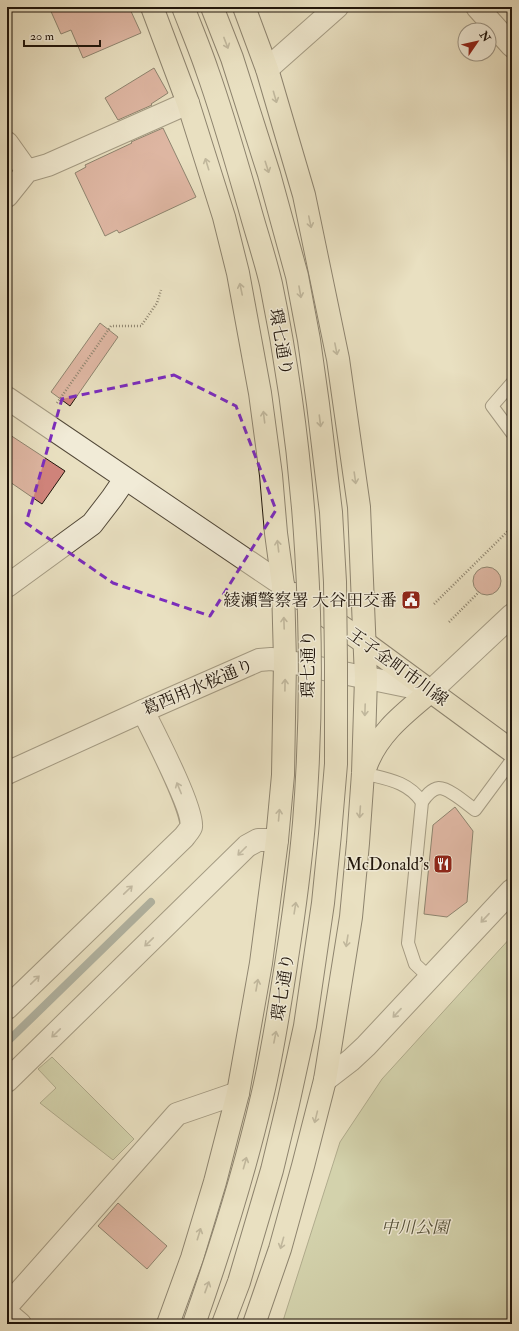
<svg xmlns="http://www.w3.org/2000/svg" width="519" height="1331" font-family="'IM FELL Double Pica','Noto Serif JP',serif">
<rect width="100%" height="100%" fill="#e9e0c1"/>
<filter id="stains"><feTurbulence type="fractalNoise" baseFrequency=".005" numOctaves="4"/><feColorMatrix values="0 0 0 0 .2 0 0 0 0 .09 0 0 0 0 .02 0 0 0 .5 -.17"/></filter>
<radialGradient id="worn" r=".72"><stop offset=".6" stop-color="#630" stop-opacity="0"/><stop offset="1" stop-color="#630" stop-opacity=".3"/></radialGradient>
<!-- green -->
<g fill="#b8c292" stroke="#6c6c4e">
<path d="M512,936V1324H282L340,1142L382,1079Z"/>
<path d="M52,1057L134,1139L113,1160L40,1103L56,1088L38,1069Z"/>
</g>
<g fill="none" stroke-linecap="round" stroke-linejoin="round">
<!-- stream -->
<path stroke="#6a7975" stroke-width="8" d="M7,1042L151,902"/>
</g>
<!-- building -->
<g fill="#d1847c" stroke="#20150b">
<path d="M49,7H129L141,33L83,58L71,30L61,34Z"/>
<path d="M154,68L168,93L151,104L152,105L118,120L105,98Z"/>
<path d="M163,128L196,197L119,233L117,230L105,236L75,173L86,167L85,165L132,143L131,142Z"/>
<path d="M100,323L118,337L70,406L51,392Z"/>
<path d="M7,433L65,471L42,504L7,480Z"/>
<circle cx="487" cy="581" r="14"/>
<path d="M455,807L473,831L467,902L447,917L424,914L433,825Z"/>
<path d="M118,1203L167,1246L147,1269L98,1226Z"/>
</g>
<g fill="none" stroke-linecap="round" stroke-linejoin="round">
<!-- service casing -->
<g stroke="#524838" stroke-width="14">
<g id="service">
<path d="M512,383L492,406L512,433"/>
<path d="M363,773C386,779 408,781 422,802"/>
<path d="M430,978L415,964L408,943L422,802C426,796 431,789 439,788C449,788 467,804 475,810L512,760"/>
</g>
</g>
<!-- minor casing -->
<g stroke="#524838" stroke-width="24">
<g id="minor">
<path d="M477,7L512,46"/>
<path d="M267,69L337,7"/>
<path d="M7,143L27,171"/>
<path d="M7,196L27,171L48,165L188,103"/>
<path d="M7,586L92,524L112,498L125,479"/>
<path d="M7,1008L184,837C186,834 190,830 191,827C195,812 152,729 143,711"/>
<path d="M325,1080L351,1060L366,1046L512,890"/>
<path d="M7,1081L247,846L258,840H277"/>
<path d="M7,1306L177,1114L238,1093"/>
<path d="M7,1313L20,1324"/>
</g>
</g>
<!-- tertiary casing -->
<g stroke="#524838" stroke-width="24">
<g id="tertiary">
<path d="M7,398L283,585"/>
<path d="M7,773L143,711L259,660L271,659L285,661L431,691L512,615"/>
</g>
</g>
<!-- primary casing -->
<g stroke="#20150b" stroke-width="24">
<g id="primary">
<path d="M152,7L188,103L224,217L238,273L260,393L271,475L276,533L283,585L285,661L283,775L277,840L261,963L238,1093L215,1182L192,1258L168,1324"/>
<path d="M244,7L267,69L304,195L338,359L359,507L366,678L363,773L358,843L351,917L325,1080L303,1166L280,1249L254,1324"/>
<path d="M295,594L365,643L512,751"/>
<path d="M366,766C378,733 405,713 431,691"/>
</g>
</g>
<!-- path -->
<g stroke="#20150b" stroke-width="2.5" stroke-dasharray="1 2" stroke-linecap="butt">
<path d="M57,403L111,326H141L157,303L161,290"/>
<path d="M434,604L512,527"/>
<path d="M449,622L479,592"/>
</g>
<!-- service -->
<use href="#service" stroke="#f1ebd7" stroke-width="12"/>
<!-- minor -->
<use href="#minor" stroke="#f1ebd7" stroke-width="22"/>
<!-- tertiary -->
<use href="#tertiary" stroke="#f1ebd7" stroke-width="22"/>
<!-- primary -->
<use href="#primary" stroke="#e9e0c1" stroke-width="22"/>
<!-- primary-bridge casing -->
<g stroke="#20150b" stroke-width="24" stroke-linecap="butt">
<g id="primary-bridge">
<path d="M183,7C191,28 200,49 207,70C223,115 236,161 249,206C256,232 265,258 271,284C307,459 318,646 304,823C300,868 294,913 287,958C280,1004 273,1051 262,1097C244,1174 220,1250 194,1324"/>
<path d="M212,7L232,58L269,174L297,276L309,340L318,404L331,512L335,582L336,665V764L330,834L323,903L305,1026L288,1104L272,1170L239,1282L223,1324"/>
</g>
</g>
<!-- primary-bridge -->
<use href="#primary-bridge" stroke="#e9e0c1" stroke-width="22"/>
</g>
<!-- one-way arrows -->
<defs><path id="oneway-shaft" d="M-6 0H5M1.5-3L5.5 0L1.5 3" fill="none" stroke-width="1.6" stroke-linecap="round" stroke-linejoin="round"/></defs>
<g stroke="#8f856f">
<use href="#oneway-shaft" transform="translate(226 43) rotate(69)"/>
<use href="#oneway-shaft" transform="translate(275 97) rotate(74)"/>
<use href="#oneway-shaft" transform="translate(207 164) rotate(-107)"/>
<use href="#oneway-shaft" transform="translate(267 167) rotate(72)"/>
<use href="#oneway-shaft" transform="translate(310 222) rotate(78)"/>
<use href="#oneway-shaft" transform="translate(241 289) rotate(-102)"/>
<use href="#oneway-shaft" transform="translate(300 292) rotate(80)"/>
<use href="#oneway-shaft" transform="translate(336 349) rotate(79)"/>
<use href="#oneway-shaft" transform="translate(264 417) rotate(-97)"/>
<use href="#oneway-shaft" transform="translate(320 421) rotate(83)"/>
<use href="#oneway-shaft" transform="translate(355 478) rotate(82)"/>
<use href="#oneway-shaft" transform="translate(278 546) rotate(-97)"/>
<use href="#oneway-shaft" transform="translate(284 623) rotate(-92)"/>
<use href="#oneway-shaft" transform="translate(285 685) rotate(-89)"/>
<use href="#oneway-shaft" transform="translate(365 710) rotate(92)"/>
<use href="#oneway-shaft" transform="translate(360 812) rotate(94)"/>
<use href="#oneway-shaft" transform="translate(279 815) rotate(-85)"/>
<use href="#oneway-shaft" transform="translate(295 908) rotate(-81)"/>
<use href="#oneway-shaft" transform="translate(347 941) rotate(99)"/>
<use href="#oneway-shaft" transform="translate(257 985) rotate(-80)"/>
<use href="#oneway-shaft" transform="translate(275 1037) rotate(-79)"/>
<use href="#oneway-shaft" transform="translate(316 1117) rotate(104)"/>
<use href="#oneway-shaft" transform="translate(245 1163) rotate(-74)"/>
<use href="#oneway-shaft" transform="translate(199 1234) rotate(-73)"/>
<use href="#oneway-shaft" transform="translate(282 1243) rotate(106)"/>
<use href="#oneway-shaft" transform="translate(207 1287) rotate(-70)"/>
</g>
<g stroke="#938b7b">
<use href="#oneway-shaft" transform="translate(179 788) rotate(-112)"/>
<use href="#oneway-shaft" transform="translate(242 851) rotate(135)"/>
<use href="#oneway-shaft" transform="translate(128 890) rotate(-44)"/>
<use href="#oneway-shaft" transform="translate(485 918) rotate(133)"/>
<use href="#oneway-shaft" transform="translate(149 942) rotate(136)"/>
<use href="#oneway-shaft" transform="translate(35 980) rotate(-44)"/>
<use href="#oneway-shaft" transform="translate(397 1013) rotate(133)"/>
<use href="#oneway-shaft" transform="translate(56 1033) rotate(136)"/>
</g>
<!-- marked area -->
<path d="M0 0H519V1331H0ZM174,375L236,406L276,510L210,616L113,583L26,523L62,399Z" fill="#e9e0c1" fill-opacity=".55" fill-rule="evenodd"/>
<path fill="none" stroke="#7b2cbf" stroke-width="3" stroke-dasharray="8 5" stroke-linejoin="round" d="M174,375L236,406L276,510L210,616L113,583L26,523L62,399Z"/>
<!-- icons -->
<defs>
<g id="civic-square" transform="scale(1)"><rect x="-9" y="-9" width="18" height="18" rx="4" fill="#8f2418" stroke="#f1ebd7"/><path d="M-.6-6.5H3V-4.5H.6V-3L4-1V1h2V6H-6V1h2V-1L-.6-3ZM-1.2 2.5V6h2.4V2.5Z" fill="#fff"/></g>
<g id="restaurant-square" transform="scale(1)"><rect x="-9" y="-9" width="18" height="18" rx="4" fill="#8f2418" stroke="#f1ebd7"/><path d="M-5-6h1v4h1v-4h1v4h1v-4h1v5L-1.5 .5V6h-2V.5L-5-1ZM5-6V6H3V1.5H1.5Q1.5-4 5-6Z" fill="#fff"/></g>
</defs>
<g fill-rule="evenodd">
<use href="#civic-square" x="411" y="600"/>
<use href="#restaurant-square" x="443" y="864"/>
</g>
<g text-anchor="middle" dominant-baseline="central" stroke-width="3" stroke-linejoin="round" paint-order="stroke">
<!-- street labels -->
<g font-size="17" fill="#20150b" stroke="#f1ebd7">
<text transform="translate(281 342) rotate(80)">環七通り</text>
<text transform="translate(308 664) rotate(-90)">環七通り</text>
<text transform="translate(398 667) rotate(36)">王子金町市川線</text>
<text transform="translate(198 687) rotate(-23)">葛西用水桜通り</text>
<text transform="translate(283 987) rotate(-81)">環七通り</text>
</g>
<!-- poi labels -->
<g font-size="17" fill="#20150b" stroke="#f1ebd7" text-anchor="end">
<text x="397" y="600">綾瀬警察署 大谷田交番</text>
<text x="429" y="864">McDonald's</text>
</g>
<!-- park labels -->
<g font-size="17" font-style="italic" fill="#55523a" stroke="#f1ebd7">
<text x="415" y="1227">中川公園</text>
</g>
</g>
<!-- margin -->
<rect width="519" height="1331" fill="none" stroke="#e9e0c1" stroke-width="24"/>
<rect x="8" y="8" width="503" height="1315" fill="none" stroke="#20150b" stroke-width="2"/>
<rect x="12" y="12" width="495" height="1307" fill="none" stroke="#20150b"/>
<!-- north arrow -->
<g transform="translate(477 42) rotate(56)"><circle r="19" fill="#f1ebd7" stroke="#9d9585"/>
<path d="M0-3L7 15L0 10L-7 15Z" fill="#8f2418"/>
<text y="-6" font-size="11" font-weight="bold" text-anchor="middle" fill="#20150b">N</text>
</g>
<!-- scale -->
<path d="M24 40v6h76v-6" fill="none" stroke="#20150b" stroke-width="2"/>
<text x="30" y="40" font-size="12" fill="#20150b" stroke="#f1ebd7" stroke-width="3" paint-order="stroke">20 m</text>
<rect width="100%" height="100%" filter="url(#stains)"/>
<rect width="100%" height="100%" fill="url(#worn)"/>
</svg>
